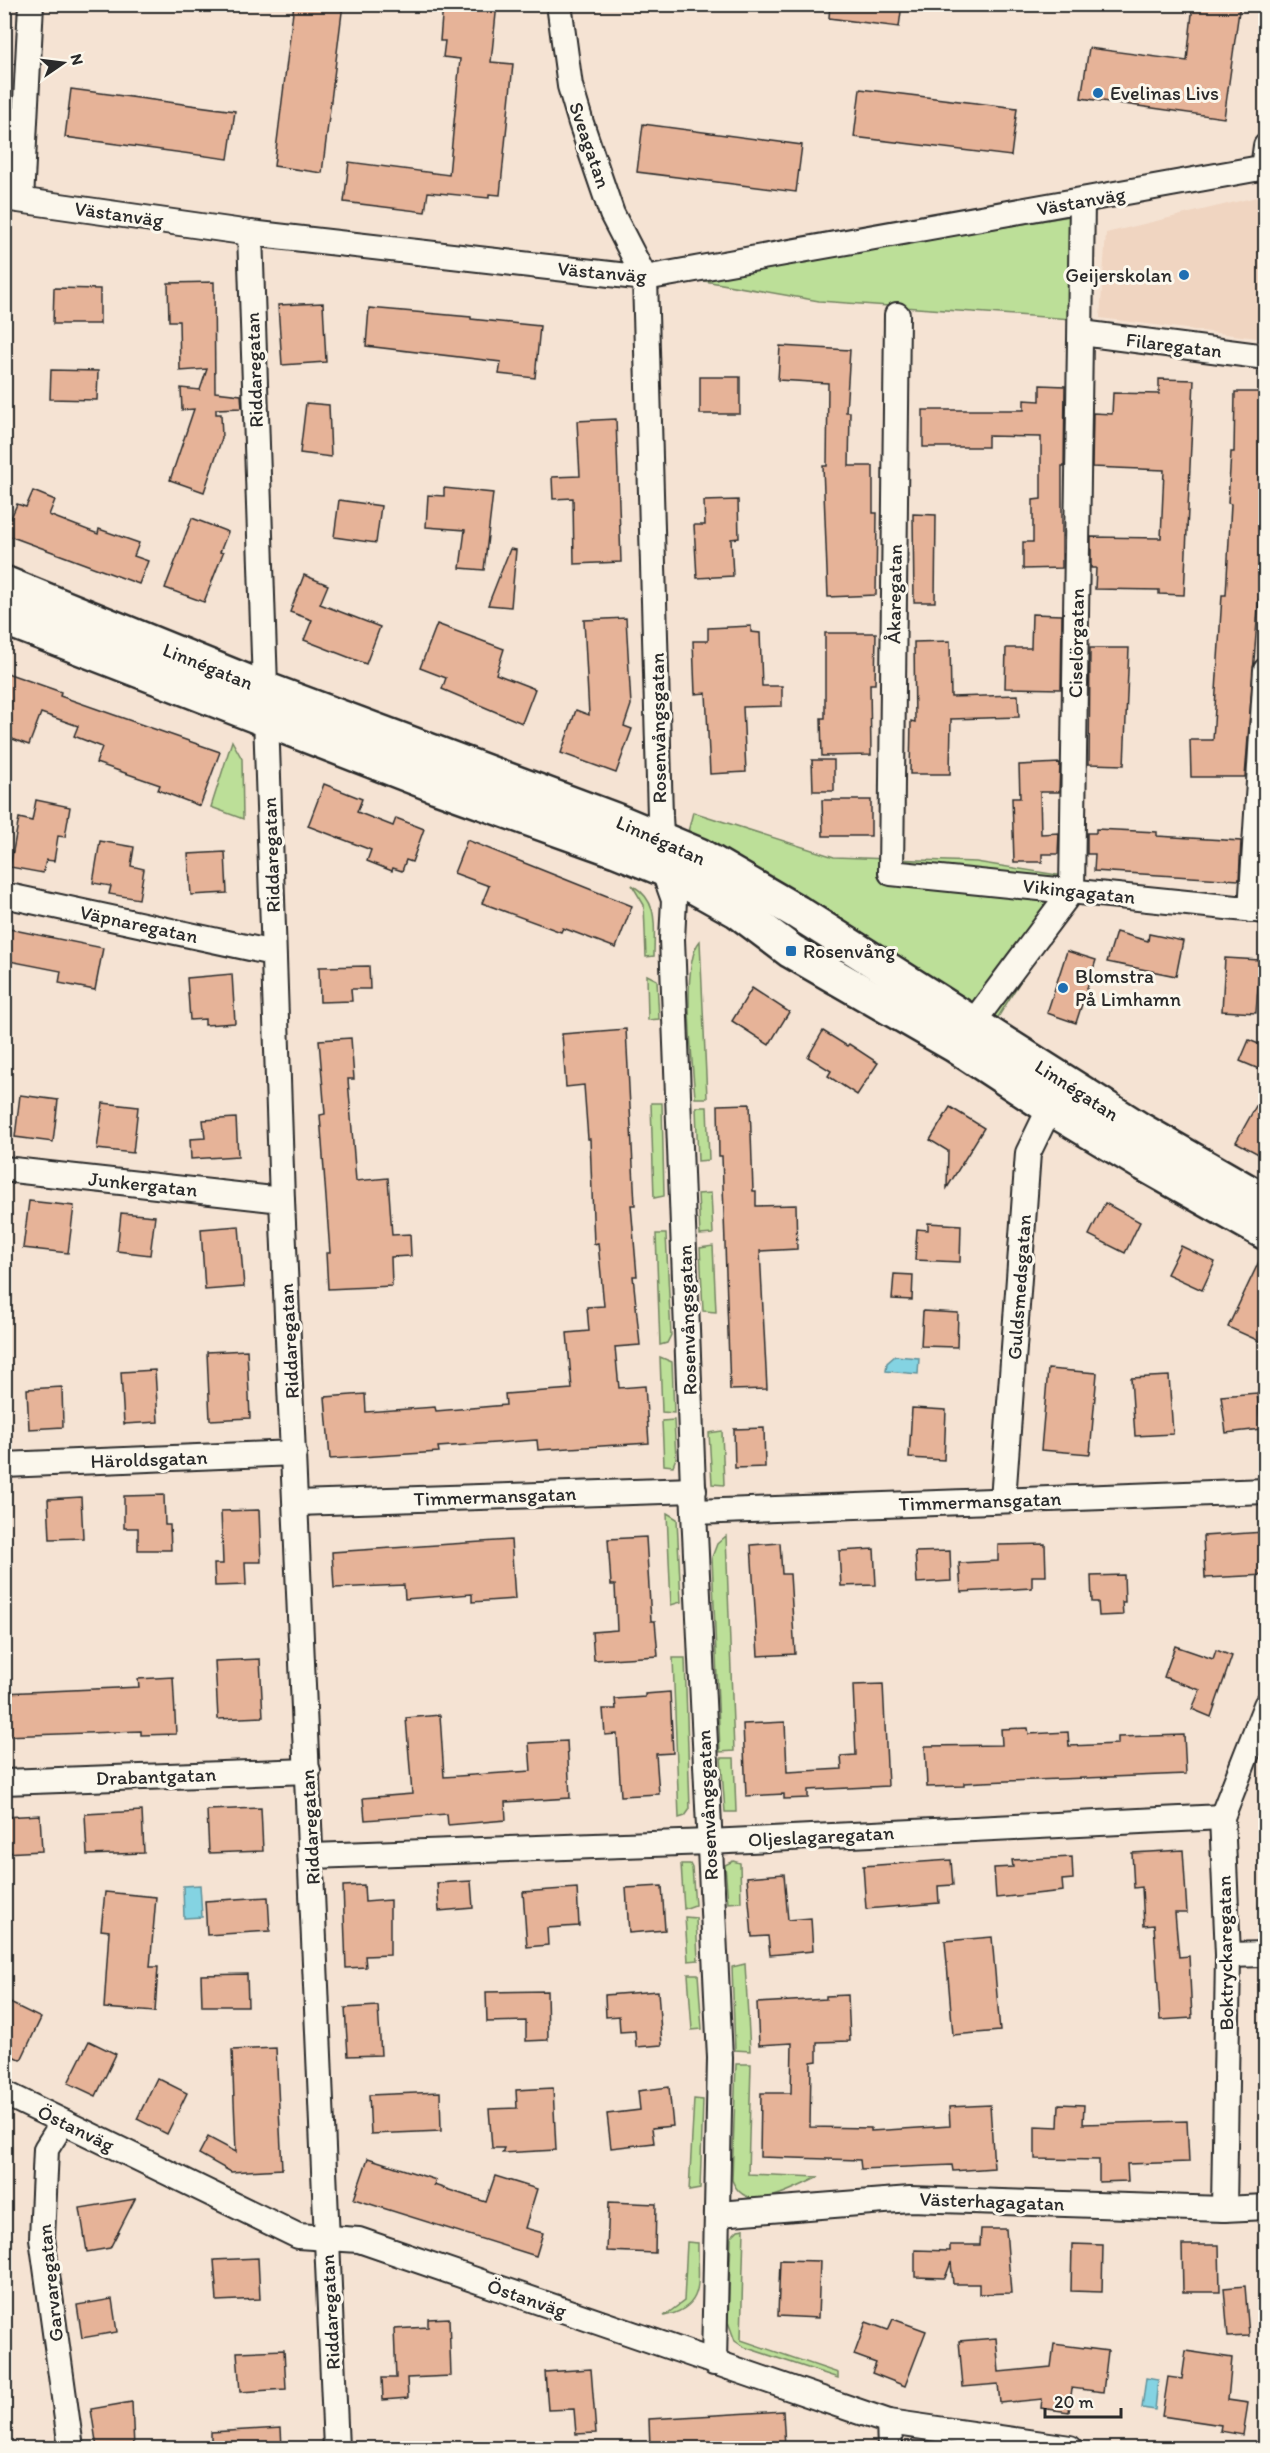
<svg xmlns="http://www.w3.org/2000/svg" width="1270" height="2453" font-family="Itim,sans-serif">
<rect width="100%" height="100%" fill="#f5e3d3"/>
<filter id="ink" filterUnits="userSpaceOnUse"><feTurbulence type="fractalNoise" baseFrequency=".0167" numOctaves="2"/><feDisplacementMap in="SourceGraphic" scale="12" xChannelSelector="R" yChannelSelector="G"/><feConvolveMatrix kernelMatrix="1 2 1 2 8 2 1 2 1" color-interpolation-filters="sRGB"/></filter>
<g filter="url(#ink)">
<!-- built -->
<path fill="#f0d5c1" d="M1265,195V339L1100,318L1106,233Z"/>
<!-- green -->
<g fill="#bcdf98" stroke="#748562" stroke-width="1.5">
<path d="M1070,216L1072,319L819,301L693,279Z"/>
<path d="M232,741L242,759L243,819L211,807Z"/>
<path d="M693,812L834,857L976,862L1083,879L997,1019L823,907L686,840Z"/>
<path d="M632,885C660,902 654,927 654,956L646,957L644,905Z"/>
<path d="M700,941L707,1098H695C693,1065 680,963 700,941Z"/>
<path d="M647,975L657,980L659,1019L648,1020Z"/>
<path d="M651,1103H662L664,1196L654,1198Z"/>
<path d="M696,1107H707L709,1160L698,1161Z"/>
<path d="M711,1193L713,1234L700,1235L698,1194Z"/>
<path d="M656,1234H666L671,1335L667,1343L660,1345Z"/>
<path d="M713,1246L716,1312L703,1311L700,1248Z"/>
<path d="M660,1357L672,1362L674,1413L662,1412Z"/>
<path d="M674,1420L676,1458L673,1466L664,1465L662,1421Z"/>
<path d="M722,1431L724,1485L712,1484L709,1433Z"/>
<path d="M667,1513L677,1519L681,1602L671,1605Z"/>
<path d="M726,1536L734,1751L720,1752L712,1557L717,1544Z"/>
<path d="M673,1658H685L690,1809L685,1816L679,1818Z"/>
<path d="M721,1758H734L736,1812H725Z"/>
<path d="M733,1861L740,1863L741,1902L728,1903L725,1865Z"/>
<path d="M681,1864H690L692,1868L695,1905L684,1909Z"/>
<path d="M685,1917L696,1918L698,1960L688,1961Z"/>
<path d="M745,1964L750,2051L735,2050L732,1967Z"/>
<path d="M688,1974H698L702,2029L692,2030Z"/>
<path d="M736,2064H751L748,2174L819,2177C793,2188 747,2218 732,2180Z"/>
<path d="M694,2099L703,2100L700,2189L689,2191Z"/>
<path d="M744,2229L741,2340L838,2373V2378L744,2347L735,2341L728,2322L731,2237L738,2230Z"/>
<path d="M687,2242L698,2243C697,2278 708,2307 664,2316L684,2301Z"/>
</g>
<!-- water -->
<g fill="#84d3e2" stroke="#609099" stroke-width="1.5">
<path d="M895,1356L919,1358L918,1374L886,1371L887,1363Z"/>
<path d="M200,1885L202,1917L184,1918L183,1886Z"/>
<path d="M1146,2378L1158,2380L1155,2410L1142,2408Z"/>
</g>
<!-- building -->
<g fill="#e6b398" stroke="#2b2b2b" stroke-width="1.5">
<path d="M294,4H343L322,173L274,166Z"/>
<path d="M443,4H497L491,62L513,64L500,195L489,194V198L428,192L425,212L344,202L349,162L449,175L460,59L443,57L445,41H440Z"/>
<path d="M830,4H902L899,27L829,18Z"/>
<path d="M1193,4H1240L1224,118L1081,98L1089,48L1187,61Z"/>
<path d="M71,89L235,111L228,159L65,137Z"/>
<path d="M860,89L1017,108L1011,156L854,137Z"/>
<path d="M643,124L802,145L796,192L637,172Z"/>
<path d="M214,282L215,392L241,395L242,408L216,409V414H221L222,438L204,492L170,480L194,409L182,410L181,388L200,390L207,369L180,371L179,321H169L168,283Z"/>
<path d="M54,288L100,289V324H53Z"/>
<path d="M323,303L326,362L282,365L278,305Z"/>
<path d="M369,308L471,317V319L540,326L535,378L499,374L501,362L366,346Z"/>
<path d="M780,346L850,350L846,412H850L849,466H873V513H877L876,595L828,597L823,466H827L828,383L778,380Z"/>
<path d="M51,370L98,371L97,400L50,399Z"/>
<rect x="700" y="377" width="40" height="37"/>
<path d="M1159,379L1194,380L1184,595L1159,594V590L1095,589L1096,568H1091V537L1161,538L1164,470L1092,467L1093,413L1112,414L1113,393L1159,394Z"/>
<path d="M1040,385L1065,386L1064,466H1062V568L1023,569V542H1033V500L1041,499V437L988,436V447H923V410H1024V400L1040,401Z"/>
<path d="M1235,392H1266V505L1245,777H1191L1190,740H1213L1222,595H1226L1231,504L1228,503L1231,452H1234Z"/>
<path d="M306,403L329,405L331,457L300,453Z"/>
<path d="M616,419L621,562L574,564L573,498L553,499L552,477L580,476L577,421Z"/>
<path d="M444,488L493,493L484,570L460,568L465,530L426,527L428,495L444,496Z"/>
<path d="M33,491L55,500L49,515L98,534L99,529L139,543L134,556L148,561L139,584L4,534L17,504L26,507Z"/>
<path d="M339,500L381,506L376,543L334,537Z"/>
<path d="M738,500L739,538L731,539L733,576L697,578L694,525H705L704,501Z"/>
<path d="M913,514L936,515L935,602H914Z"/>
<path d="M192,518L228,532L220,552L223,553L204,602L165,588Z"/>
<path d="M510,549L516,550L511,607L488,605Z"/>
<path d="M304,575L328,585L320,604L380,627L366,664L304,640L312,620L290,612Z"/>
<path d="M1032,614L1062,615L1061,689L1005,688L1006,648H1031Z"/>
<path d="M626,618L631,705L624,726L632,729L616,773L561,753L576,710L589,715L584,620Z"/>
<path d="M437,624L504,649L496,674L535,689L522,723L442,689L446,678L420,668Z"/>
<path d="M751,626V632L760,633L762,686H782V706L743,707L746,772L710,774L706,693L695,694L693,641H708V628Z"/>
<path d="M825,633H876L875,684H870L871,755L822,756L821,718H825Z"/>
<path d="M950,641L951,697L1018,695L1019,717L951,719L950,774H910L911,721L915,722L914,642Z"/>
<path d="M1090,648H1129L1124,765L1089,764Z"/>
<path d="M4,672L61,692L60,696L220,752L200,806L158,790L160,785L96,763L102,747L74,736L78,726L41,713L29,745L4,736Z"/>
<path d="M812,760H834V791H813Z"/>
<path d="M1060,763L1059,792H1040L1041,834L1059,833L1058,854H1042V862H1014L1012,798H1020L1019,765Z"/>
<path d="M324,784L362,799L357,812L393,826L396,818L424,829L412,862L406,860L402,871L393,868L392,871L367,861L371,850L308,826Z"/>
<path d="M36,800L70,807L65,837L58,836L54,861L46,860L43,873L10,867L19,818L32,821Z"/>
<path d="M822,800H871V836H823Z"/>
<path d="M1096,829L1157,832V836L1241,841L1239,880L1094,871L1095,854H1087V833H1096Z"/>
<path d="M467,840L632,906L616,948L563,928L561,932L482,903L489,886L454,873Z"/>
<path d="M100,841L134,847L131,866L144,869L139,899L109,894L111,886L93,883Z"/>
<path d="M225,852L227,893L191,895L188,854Z"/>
<path d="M9,929L103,948L95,990L59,983L61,971L4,960Z"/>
<path d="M1116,932L1148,941L1149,934L1183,941L1176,976L1107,962Z"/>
<path d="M1067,951L1096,960L1076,1023L1047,1013Z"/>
<path d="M1225,958L1260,960L1256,1013L1222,1011Z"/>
<path d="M369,966L370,989H351L352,1001L320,1002L319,967Z"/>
<path d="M232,974L235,1023L205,1025V1019L190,1020L187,978Z"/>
<path d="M752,988L789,1012L769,1045L732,1021Z"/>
<path d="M626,1029L635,1205H631L637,1276H633L640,1345L615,1347L619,1388L645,1386L649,1443L538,1450L537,1440L438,1447L439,1452L330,1459L325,1397L365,1394L366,1412L435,1407L436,1411L506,1405L505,1394L572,1389L567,1333L589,1331L587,1307L604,1306L598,1243L594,1244L590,1139H588L584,1085L566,1087L562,1034Z"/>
<path d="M823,1031L847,1046L849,1044L878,1063L857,1095L828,1076L831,1071L808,1057Z"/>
<path d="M351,1038L354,1079H348L356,1181L388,1178L392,1235L410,1234L411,1256L391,1257L392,1286L328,1289L326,1253H330L320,1115L325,1114L319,1040Z"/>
<path d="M1249,1040L1266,1047V1072L1240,1061Z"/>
<path d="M1266,1088V1158L1236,1142Z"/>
<path d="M20,1095L58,1100L53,1142L15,1137Z"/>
<path d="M103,1103L138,1107L133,1153L97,1149Z"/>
<path d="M750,1104L753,1191H756V1206L796,1205L797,1249L760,1251L767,1389L730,1390L722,1156H719L718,1105Z"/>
<path d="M950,1107L984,1128L947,1188L948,1151L930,1140Z"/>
<path d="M236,1118L238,1156L191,1159L190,1139L205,1138L203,1120Z"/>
<path d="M29,1201L74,1206L68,1253L23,1248Z"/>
<path d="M1105,1203L1140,1222L1125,1253L1089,1235Z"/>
<path d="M121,1213L155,1216L150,1255L117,1251Z"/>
<path d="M928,1223L961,1225L960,1262L915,1260L917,1229L928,1230Z"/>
<path d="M239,1226L244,1287L205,1290L201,1229Z"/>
<path d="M1181,1246L1215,1262L1202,1290L1167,1274Z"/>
<path d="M1264,1251L1266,1252V1344L1228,1327Z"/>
<path d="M894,1274L913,1275L912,1300L892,1299Z"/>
<path d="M923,1311L958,1313L957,1347L921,1346Z"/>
<path d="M247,1350L250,1418L210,1420L207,1352Z"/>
<path d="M1048,1369L1097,1373L1090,1454L1041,1450Z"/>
<path d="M155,1370L158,1422L124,1424L121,1372Z"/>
<path d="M1169,1376L1173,1434L1135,1436L1131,1378Z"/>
<path d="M62,1387L63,1427L29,1429L27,1389Z"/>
<path d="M1257,1393L1261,1429L1226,1433L1221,1396Z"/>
<path d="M912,1408L946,1410L944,1460L909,1458Z"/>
<path d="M764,1428L765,1467L735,1468L734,1429Z"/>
<path d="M164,1495L165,1525H170L171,1550H138V1528H124V1496Z"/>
<path d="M81,1497L83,1538L50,1539L48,1499Z"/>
<path d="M259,1510L261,1562H245L246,1585L215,1586L214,1564H223L221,1511Z"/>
<path d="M1264,1532L1266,1575L1205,1578L1203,1536Z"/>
<path d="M646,1537L651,1621H655L658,1656L594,1660L592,1632L617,1630L615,1585H611L608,1539Z"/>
<path d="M511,1540L515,1599L472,1602V1594L405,1599L404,1585L334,1588L332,1552Z"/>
<path d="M780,1543L782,1574H790L795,1654L758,1656L751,1545Z"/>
<path d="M1045,1544L1046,1576H1032V1588L961,1592L959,1563L998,1561V1545Z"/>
<path d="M874,1549L876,1585L841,1586L839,1551Z"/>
<path d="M950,1551L951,1581L917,1583L915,1552Z"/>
<path d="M1124,1575L1125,1602H1122L1123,1615L1099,1616L1098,1602H1092L1091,1576Z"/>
<path d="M1175,1646L1213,1659L1216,1650L1232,1656L1211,1717L1192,1709L1200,1690L1164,1677Z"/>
<path d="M260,1659L263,1717L218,1719L215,1661Z"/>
<path d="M173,1677L176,1734L141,1735V1731L4,1736V1693L139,1687L138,1679Z"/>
<path d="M883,1684L888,1786L808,1790V1798L784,1799V1794L746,1796L743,1724L785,1722L787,1772L842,1769L841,1756L856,1755L853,1685Z"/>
<path d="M670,1692L673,1753L656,1754L659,1794L621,1796L617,1734L605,1735L603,1709H616L615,1699L645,1697V1694Z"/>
<path d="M440,1715L444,1777L531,1771L529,1743L567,1741L570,1798L505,1802L506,1820L448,1825L447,1814L365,1820L363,1798L412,1794L406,1718Z"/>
<path d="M1028,1728L1029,1734L1068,1732L1069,1746L1118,1744V1737L1184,1735L1186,1774L983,1782L964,1783V1786L927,1787L925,1746L1002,1745L1001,1729Z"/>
<path d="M261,1808L263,1851L209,1853L207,1810Z"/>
<path d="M142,1811L144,1853L87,1855L85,1814Z"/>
<path d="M40,1815L42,1851L4,1853V1817Z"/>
<path d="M1183,1850L1187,1913H1175L1179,1957L1189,1956L1192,2018L1160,2020L1154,1925L1144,1926L1142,1887L1134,1888L1132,1853Z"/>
<path d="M1072,1857L1073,1879L1062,1880L1063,1891L996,1898L994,1868L1013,1867L1012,1860Z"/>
<path d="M951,1860L953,1885L938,1886L939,1903L866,1909L863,1866Z"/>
<path d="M784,1874L788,1920L811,1918L813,1951L770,1955L768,1936L752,1937L747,1877Z"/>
<path d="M471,1881L473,1908L439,1911L437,1883Z"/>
<path d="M364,1885L365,1902L390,1900V1955L365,1956L366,1967L346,1968L343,1886Z"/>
<path d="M662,1886L665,1930L629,1933L626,1888Z"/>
<path d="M577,1888L579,1926L547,1928L548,1945L527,1947L523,1892Z"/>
<path d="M105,1892L156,1897L150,1967H158L155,2012L104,2008L109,1931L101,1930Z"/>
<path d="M268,1897L270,1931L207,1935L205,1901Z"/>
<path d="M992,1937L1000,2031L953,2035L945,1941Z"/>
<path d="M247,1974L248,2006H202L201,1975Z"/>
<path d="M547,1991L548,2040L526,2041V2021L487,2022L486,1992Z"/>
<path d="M658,1991L662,2045L636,2047L635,2031L620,2032L619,2016L606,2017L605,1995Z"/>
<path d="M848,1995L850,2041L817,2042V2061L811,2062L810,2127L871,2128V2131L950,2126L949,2107L990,2105L994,2168L953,2171L952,2165L861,2169L860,2160L760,2157L761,2093H791L792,2043L759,2045L757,2003L826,1999V1996Z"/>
<path d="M4,2000L41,2018L21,2060L4,2052Z"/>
<path d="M378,2006L381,2055L348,2056L345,2008Z"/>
<path d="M89,2041L116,2054L96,2096L68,2083Z"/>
<path d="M276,2048L282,2169L231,2172L199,2154L208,2137L236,2152L232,2050Z"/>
<path d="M157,2078L187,2093L167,2134L137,2119Z"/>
<path d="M669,2087L673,2126L652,2128L654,2143L611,2148L607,2114L640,2110L638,2091Z"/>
<path d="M553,2088L556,2150L502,2153L504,2148H492L489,2109L517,2108L516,2090Z"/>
<path d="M440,2092L441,2131L371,2134L369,2095Z"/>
<path d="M1059,2104L1084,2105L1083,2124L1187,2121L1189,2162L1127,2164L1128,2181L1099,2182V2160L1035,2159V2126L1058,2127Z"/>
<path d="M368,2158L436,2180L434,2185L486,2202L495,2176L537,2189L525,2228L543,2233L536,2256L354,2199Z"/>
<path d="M135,2199L110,2248L87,2252L80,2208Z"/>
<path d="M609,2202L656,2204L655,2253L607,2251Z"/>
<path d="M981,2229H1006L1011,2293L979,2294V2284H953L951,2262L945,2278L915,2277V2250L950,2251V2245H980Z"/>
<path d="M1072,2244L1103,2245L1102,2292L1071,2291Z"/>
<path d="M1182,2245H1219L1220,2292H1183Z"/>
<path d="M258,2258L260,2299L217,2301L214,2260Z"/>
<path d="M780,2260L820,2261L818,2318L778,2316Z"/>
<path d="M1245,2286L1249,2336L1228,2337L1224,2288Z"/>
<path d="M112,2299L117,2332L82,2338L77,2305Z"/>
<path d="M449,2318L451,2376L407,2378L408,2398L383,2400L382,2378H396L394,2329L428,2327V2319Z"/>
<path d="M893,2319L926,2331L905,2386L872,2373L876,2363L854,2355L866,2322L888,2330Z"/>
<path d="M996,2338L999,2372L1051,2367L1054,2344L1108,2351L1103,2392L1072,2388L1069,2412L1041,2408L1042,2399L1000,2403L998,2384L963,2387L959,2341Z"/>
<path d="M284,2350L286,2389L240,2392L237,2352Z"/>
<path d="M1186,2351L1232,2358L1228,2400L1248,2403L1243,2435L1220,2431L1221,2425L1162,2416L1168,2377L1182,2379Z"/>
<path d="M591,2369L596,2433L576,2434L574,2409L548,2410L545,2372Z"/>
<path d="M132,2402L134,2448H97L91,2409Z"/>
<path d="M783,2411L785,2448H757V2442L650,2448L649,2419Z"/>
<path d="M281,2428L282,2448H211V2432Z"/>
</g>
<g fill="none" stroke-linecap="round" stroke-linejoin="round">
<!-- street casing -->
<g stroke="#2b2b2b" stroke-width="28">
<g id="street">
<path d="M559,4L570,86L581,123L612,214L645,278L660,816L663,869L674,900L672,939L694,1512L720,2058L714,2363"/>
<path d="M1263,168L1266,146"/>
<path d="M4,198L250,233L645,278L1266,167"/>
<path d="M21,200L31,4"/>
<path d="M250,233L282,1200L336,2448"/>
<path d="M897,315L891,873L1266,911"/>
<path d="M1082,333L1266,357"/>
<path d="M4,895L273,953"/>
<path d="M1251,910L1266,670"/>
<path d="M963,1036L1072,890L1082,202"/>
<path d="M4,1169L282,1200"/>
<path d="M4,1465L294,1453"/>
<path d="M1003,1500L1028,1153L1057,1093"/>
<path d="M297,1503L694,1490"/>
<path d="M694,1512L1266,1491"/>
<path d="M4,1782L308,1771"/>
<path d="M312,1856L709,1842L1222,1817"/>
<path d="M1228,1955L1266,1954"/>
<path d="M4,2093L298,2236L359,2240L889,2422L1070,2448"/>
<path d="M63,2122L46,2149L42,2238L71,2448"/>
<path d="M1224,2209L1228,1955L1222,1817L1266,1705"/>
<path d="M718,2214L910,2199L1224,2209L1266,2207"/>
<path d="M889,2422L890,2448"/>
</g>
</g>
<!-- secondary casing -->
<g stroke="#2b2b2b" stroke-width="38">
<g id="secondary">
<path d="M4,583L265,689L615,820L699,855L797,912L1139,1129L1266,1202"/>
<path d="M4,618L437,786L616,850L663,869L738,911L791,951L956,1046L1049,1107L1144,1164L1266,1233"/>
</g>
</g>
<!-- street -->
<use href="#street" stroke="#fbf7ec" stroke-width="24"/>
<!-- secondary -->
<use href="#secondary" stroke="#fbf7ec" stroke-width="33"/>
</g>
</g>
<!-- markers -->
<g fill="#1f6fb2" stroke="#fbf7ec" stroke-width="2">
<circle cx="1098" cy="93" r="6"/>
<circle cx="1184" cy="275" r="6"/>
<rect x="785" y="945" width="12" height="12" rx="3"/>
<circle cx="1063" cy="988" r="6"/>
</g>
<g text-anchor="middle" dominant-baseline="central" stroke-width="6" stroke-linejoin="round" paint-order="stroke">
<!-- poi labels -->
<g font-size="20" fill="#2b2b2b" stroke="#fbf7ec" text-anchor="start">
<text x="1110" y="93">Evelinas Livs</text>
<text x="1172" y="275" text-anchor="end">Geijerskolan</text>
<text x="803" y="951">Rosenvång</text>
<text x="1075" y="976">Blomstra<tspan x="1075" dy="23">På Limhamn</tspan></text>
</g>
<!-- street labels -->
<g font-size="20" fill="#2b2b2b" stroke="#fbf7ec">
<text transform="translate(590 145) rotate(71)">Sveagatan</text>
<text transform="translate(1081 201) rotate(-10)">Västanväg</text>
<text transform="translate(119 214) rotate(8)">Västanväg</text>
<text transform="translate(602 272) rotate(5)">Västanväg</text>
<text transform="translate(1174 345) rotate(7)">Filaregatan</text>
<text transform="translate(254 370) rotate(-92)">Riddaregatan</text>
<text transform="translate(894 594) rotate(-89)">Åkaregatan</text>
<text transform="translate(1076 643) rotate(-89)">Ciselörgatan</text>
<text transform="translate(208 666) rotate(22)">Linnégatan</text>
<text transform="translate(658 728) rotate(-91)">Rosenvångsgatan</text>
<text transform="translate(661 840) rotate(24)">Linnégatan</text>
<text transform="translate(271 855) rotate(-92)">Riddaregatan</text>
<text transform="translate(1079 891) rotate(6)">Vikingagatan</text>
<text transform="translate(139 924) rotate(12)">Väpnaregatan</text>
<text transform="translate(1077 1090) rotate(33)">Linnégatan</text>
<text transform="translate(143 1184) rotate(6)">Junkergatan</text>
<text transform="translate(1019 1287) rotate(-86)">Guldsmedsgatan</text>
<text transform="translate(687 1320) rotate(-92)">Rosenvångsgatan</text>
<text transform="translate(289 1341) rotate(-93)">Riddaregatan</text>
<text transform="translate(149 1459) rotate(-2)">Häroldsgatan</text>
<text transform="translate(495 1496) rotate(-2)">Timmermansgatan</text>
<text transform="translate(980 1501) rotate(-2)">Timmermansgatan</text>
<text transform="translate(156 1776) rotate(-2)">Drabantgatan</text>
<text transform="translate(707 1805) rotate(-93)">Rosenvångsgatan</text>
<text transform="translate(310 1827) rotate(-93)">Riddaregatan</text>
<text transform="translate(821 1836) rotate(-3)">Oljeslagaregatan</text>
<text transform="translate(1225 1953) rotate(-91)">Boktryckaregatan</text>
<text transform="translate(76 2128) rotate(26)">Östanväg</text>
<text transform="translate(992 2201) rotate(2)">Västerhagagatan</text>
<text transform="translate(50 2283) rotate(-96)">Garvaregatan</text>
<text transform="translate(527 2298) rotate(19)">Östanväg</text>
<text transform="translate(330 2312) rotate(-93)">Riddaregatan</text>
</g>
</g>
<!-- margin -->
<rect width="1270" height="2453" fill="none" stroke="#fbf7ec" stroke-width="24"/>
<rect x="12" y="12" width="1246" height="2429" fill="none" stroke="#2b2b2b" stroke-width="2" filter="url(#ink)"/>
<!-- north arrow -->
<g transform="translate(63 63) rotate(76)" stroke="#fbf7ec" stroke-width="4.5" paint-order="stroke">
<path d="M0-4.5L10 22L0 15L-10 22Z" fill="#2b2b2b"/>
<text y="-9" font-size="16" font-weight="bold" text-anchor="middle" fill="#2b2b2b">N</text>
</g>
<!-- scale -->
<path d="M1045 2408v9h76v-9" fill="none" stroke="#2b2b2b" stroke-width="3"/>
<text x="1054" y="2408" font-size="18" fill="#2b2b2b" stroke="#fbf7ec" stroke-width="4.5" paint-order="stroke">20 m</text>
</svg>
